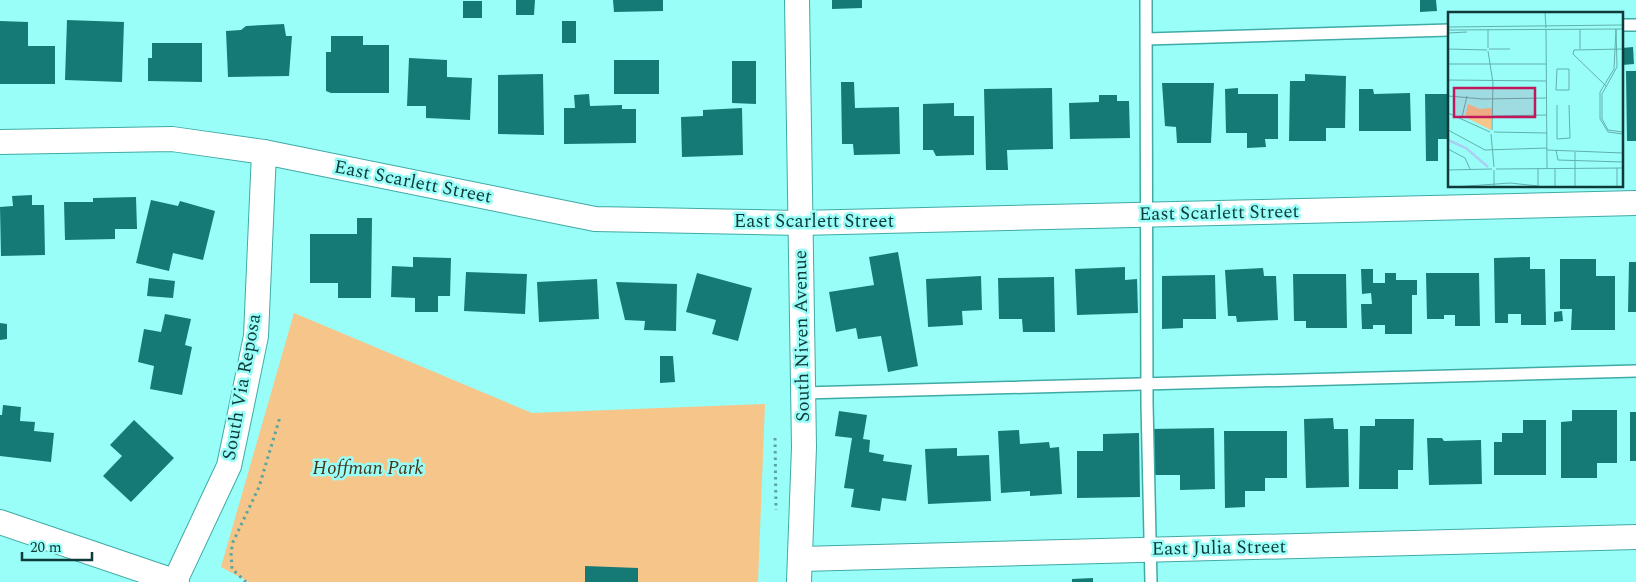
<svg xmlns="http://www.w3.org/2000/svg" width="1636" height="582" font-family="Spectral,serif">
<rect width="100%" height="100%" fill="#99fef8"/>
<!-- green -->
<path fill="#f6c58a" d="M294,313L532,413L765,404L758,582H249L221,567Z"/>
<!-- building -->
<g fill="#157975">
<path d="M516,0H535L534,15H516Z"/>
<path d="M613,0H663V11L614,12Z"/>
<path d="M832,0H862V8L832,9Z"/>
<path d="M1420,0H1436L1437,11L1420,12Z"/>
<rect x="463" y="1" width="19" height="17"/>
<path d="M67,20L124,22L122,82L65,80Z"/>
<path d="M0,21L28,22V46H55V84H0Z"/>
<rect x="562" y="21" width="14" height="22"/>
<path d="M284,24L286,36H292L289,76L228,77L226,31L241,30L246,26Z"/>
<path d="M331,36H363V45H389V93H331L326,91V52H331Z"/>
<path d="M152,43H202V82L148,81V58H152Z"/>
<path d="M1633,47L1634,64L1622,65V48Z"/>
<path d="M409,58L447,60V77L472,78L470,120L426,118V106H407Z"/>
<rect x="614" y="60" width="45" height="34"/>
<path d="M732,61H756V104L732,103Z"/>
<path d="M1626,71H1636V141H1627Z"/>
<path d="M543,74L544,135L498,134V75Z"/>
<path d="M1305,74L1346,76L1345,128H1326V141H1289L1290,81H1305Z"/>
<path d="M841,82H854L855,108L899,107L900,154L854,155L853,144H842Z"/>
<path d="M1162,83H1214L1211,143H1177L1176,127L1165,126Z"/>
<path d="M1052,88L1053,149L1007,150L1008,170H986L984,89Z"/>
<path d="M1238,88V94H1278V139H1265L1266,147L1247,148V133H1226L1225,89Z"/>
<path d="M1359,89H1373L1374,94L1410,93L1411,131H1359Z"/>
<path d="M589,94L590,106L622,105V109H636V143L564,144V108H575L574,95Z"/>
<path d="M1425,94H1450V139H1438V161H1426Z"/>
<path d="M1099,95H1117V101H1129L1130,138L1070,139L1069,103L1099,102Z"/>
<path d="M954,103V116H974V155L936,156L933,150H923V104Z"/>
<path d="M742,108L743,155L682,157L681,117L703,116V110Z"/>
<path d="M32,195V205H44L45,255L1,256L0,207L13,206L12,196Z"/>
<path d="M136,197L137,229H115V239L65,240L64,202H93V198Z"/>
<path d="M151,200L178,206L180,201L215,211L203,260L173,253L169,271L136,263Z"/>
<path d="M357,218H372L371,298H338V283H310V234H357Z"/>
<path d="M898,252L918,366L888,372L881,336L858,339L856,328L836,332L829,292L874,285L869,257Z"/>
<path d="M413,257L451,258L450,296H438V312H415V298L391,297L392,266L413,267Z"/>
<path d="M1530,257V269H1545L1546,325H1521V314H1508V323H1495L1494,258Z"/>
<path d="M1560,259H1596V276H1615V330H1571L1572,309H1560Z"/>
<path d="M1629,262H1636V312H1628Z"/>
<path d="M1125,267V280L1137,279L1138,313L1077,315L1075,269Z"/>
<path d="M1263,268L1264,276H1276L1278,320L1237,322L1236,316H1228L1225,270Z"/>
<path d="M1361,269H1373V283H1385V273H1396V280H1417V295H1412V334H1385V325H1373V329H1362L1361,304H1372L1371,293L1362,294Z"/>
<path d="M466,272L527,274L525,314L464,311Z"/>
<path d="M697,273L752,288L738,341L712,334L716,320L686,312Z"/>
<path d="M1426,273H1479L1480,326H1455V315H1444V319H1427Z"/>
<path d="M1293,274H1346L1347,328H1306V321H1294Z"/>
<path d="M1215,275L1216,319H1183V328L1162,329V276Z"/>
<path d="M981,276L982,310L962,311L963,325L928,327L926,279Z"/>
<path d="M1054,277L1055,332H1023L1022,319H999L998,278Z"/>
<path d="M149,278L175,281L173,298L147,296Z"/>
<path d="M597,279L599,319L539,322L537,282Z"/>
<path d="M616,282L677,284L676,331L644,330L645,321L625,320Z"/>
<path d="M1562,311L1563,321L1554,322V312Z"/>
<path d="M165,314L191,319L185,345L192,347L182,395L150,389L154,366L138,362L144,329L161,332Z"/>
<path d="M0,323L7,324V339L0,340Z"/>
<path d="M660,356H673L675,382L660,383Z"/>
<path d="M3,405L21,407L20,421L35,422L34,431L54,433L51,462L0,456V415H2Z"/>
<path d="M1572,410H1617V463H1597V478H1561V422L1572,421Z"/>
<path d="M839,411L867,415L863,439L870,440L869,452L884,455L883,461L912,465L906,501L882,498L880,511L851,507L854,489L844,488L852,438L835,436Z"/>
<rect x="1630" y="412" width="6" height="49"/>
<path d="M1333,418L1334,429H1348L1349,487L1306,488L1304,419Z"/>
<path d="M1375,419H1414L1413,470H1398V489H1359L1360,426H1375Z"/>
<path d="M134,420L174,458L131,502L103,476L122,456L110,445Z"/>
<path d="M1523,420H1546V475H1494V442H1502V433H1523Z"/>
<path d="M1214,428L1215,489L1180,490V475H1151L1150,429Z"/>
<path d="M1019,430L1020,444L1049,442L1050,448L1059,447L1062,494L1030,496V491L1001,493L998,431Z"/>
<path d="M1224,431H1287V478H1265V491H1245V507L1225,508Z"/>
<path d="M1139,433L1140,497L1077,498V451H1103V434Z"/>
<path d="M1427,438H1442L1444,441L1481,440L1482,484L1429,485Z"/>
<path d="M957,448V456L989,455L991,501L928,504L925,449Z"/>
<path d="M585,566L638,568V582H585Z"/>
<path d="M1093,578V582H1072V579Z"/>
</g>
<g fill="none" stroke-linecap="round" stroke-linejoin="round">
<!-- service casing -->
<g stroke="#40aaa5" stroke-width="14">
<g id="service">
<path d="M1146,0L1147,404L1151,582"/>
<path d="M1622,25H1636"/>
<path d="M1147,39L1450,30"/>
<path d="M803,393L1636,371"/>
</g>
</g>
<!-- minor casing -->
<g stroke="#40aaa5" stroke-width="26">
<g id="minor">
<path d="M797,0L804,447L799,582"/>
<path d="M0,142L172,139L264,152L595,219L800,223L1636,203"/>
<path d="M0,522L177,582"/>
<path d="M801,559L1636,537"/>
<path d="M175,581L229,466L242,404L256,336L264,152"/>
</g>
</g>
<!-- path -->
<g stroke="#59a4a0" stroke-width="3" stroke-dasharray="2.5 4" stroke-linecap="butt">
<path d="M775,438L776,510"/>
<path d="M246,582L232,569L231,552L233,542L259,487L280,417"/>
</g>
<!-- service -->
<use href="#service" stroke="#fff" stroke-width="11"/>
<!-- minor -->
<use href="#minor" stroke="#fff" stroke-width="24"/>
</g>
<g text-anchor="middle" dominant-baseline="central" stroke-width="5" stroke-linejoin="round" paint-order="stroke">
<!-- street labels -->
<g font-size="19" fill="#0e3b39" stroke="#99fef8">
<text transform="translate(413 182) rotate(11)">East Scarlett Street</text>
<text transform="translate(1219 213) rotate(-1)">East Scarlett Street</text>
<text x="814" y="221">East Scarlett Street</text>
<text transform="translate(802 336) rotate(-91)">South Niven Avenue</text>
<text transform="translate(242 387) rotate(-80)">South Via Reposa</text>
<text transform="translate(1219 548) rotate(-1)">East Julia Street</text>
</g>
<!-- park labels -->
<g font-size="19" font-style="italic" fill="#4a3315" stroke="#99fef8">
<text x="368" y="468">Hoffman Park</text>
</g>
</g>
<!-- overview -->
<g transform="translate(1448 12)">
<rect width="175" height="175" fill="#99fef8"/>
<path d="M20,92L32,97L44,96L43,118L17,105Z" fill="#f6c58a"/>
<path fill="none" stroke="#accef3" stroke-width="2.5" d="M0,128L18,136L40,155"/>
<path fill="none" stroke="#61b0ac" stroke-width="1" d="M97,0L98,16M0,15L175,13M98,17L99,156M0,18L175,17M0,21L19,20M40,36V17M0,37L39,38M41,37H62M132,37V17M40,39L45,71L44,118M0,52H98M109,57H121V78H108ZM0,68L98,69M158,74L125,42L126,38L175,37M0,84L35,87L98,86M0,101L42,120M45,104L99,103M14,105L19,84M0,118L37,138L99,136M46,120L99,121M175,120L160,118L154,107V82L169,55L168,17L166,57L152,80V107L160,120L175,122M43,122L46,155M109,127L122,126L121,93M109,127V93M0,137L17,146L22,157M99,138L175,141M108,138L110,148L175,150M90,156V175M48,157L175,156M0,158L44,157M46,158V175M6,175L62,171L90,174M107,175V156M127,175V140M169,175V156"/>
<path fill="#c2185b" fill-opacity="0.15" stroke="#c2185b" stroke-width="2.5" d="M6,76H87V105H6Z"/>
<rect width="175" height="175" fill="none" stroke="#0e3b39" stroke-width="2.5"/>
</g>
<!-- scale -->
<path d="M22 552v8h70v-8" fill="none" stroke="#0e3b39" stroke-width="2.5"/>
<text x="30" y="552" font-size="15" fill="#0e3b39" stroke="#99fef8" stroke-width="4" paint-order="stroke">20 m</text>
</svg>
